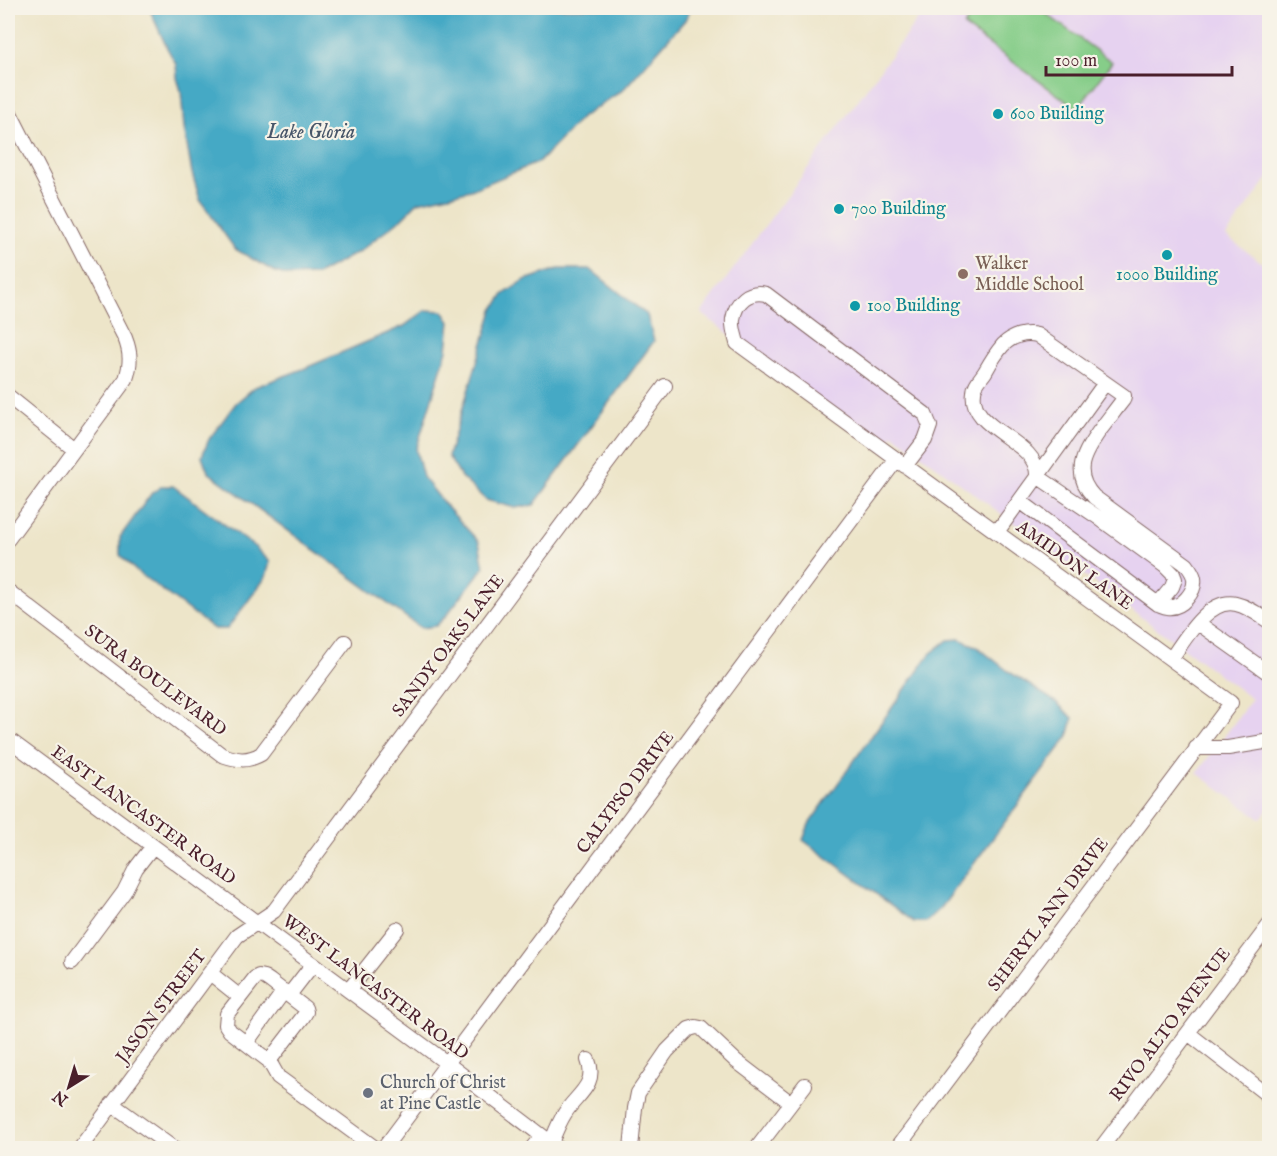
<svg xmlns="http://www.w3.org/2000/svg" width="1277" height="1156" font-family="'IM FELL English',serif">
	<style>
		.built { fill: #e6d2f0 }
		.green { fill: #86cd89; stroke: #68765a; stroke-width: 1.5 }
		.water { fill: #45a9c5; stroke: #486478; stroke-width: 1.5 }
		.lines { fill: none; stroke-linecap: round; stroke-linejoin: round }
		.minor-casing { stroke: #836462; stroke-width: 16 }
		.minor { stroke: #fff; stroke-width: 14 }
		.culture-dot { fill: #0f9aa8; stroke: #f7f3e8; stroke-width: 2 }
		.education-dot { fill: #8d6e63; stroke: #f7f3e8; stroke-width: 2 }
		.worship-dot { fill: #6b7280; stroke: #f7f3e8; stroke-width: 2 }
		.labels { text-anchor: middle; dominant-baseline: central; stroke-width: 4.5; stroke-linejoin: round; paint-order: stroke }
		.culture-label { font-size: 18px; fill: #0d838f; stroke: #f7f3e8; text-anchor: start }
		.education-label { font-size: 18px; fill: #785e54; stroke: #f7f3e8; text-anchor: start }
		.street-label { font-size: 18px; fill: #4a1f2b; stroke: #f7f3e8 }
		.worship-label { font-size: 18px; fill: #5b616d; stroke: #f7f3e8; text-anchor: start }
		.water-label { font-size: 20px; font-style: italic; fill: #485669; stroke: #f7f3e8 }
	</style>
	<rect width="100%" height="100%" fill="#f7f3e8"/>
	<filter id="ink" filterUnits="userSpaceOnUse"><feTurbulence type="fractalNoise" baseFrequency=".0167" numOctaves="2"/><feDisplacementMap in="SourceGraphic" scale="12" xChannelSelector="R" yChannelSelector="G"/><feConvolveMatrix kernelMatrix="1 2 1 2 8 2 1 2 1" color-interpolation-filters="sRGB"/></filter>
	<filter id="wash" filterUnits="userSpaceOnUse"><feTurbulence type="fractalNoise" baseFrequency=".008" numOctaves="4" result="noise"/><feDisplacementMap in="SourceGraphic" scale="24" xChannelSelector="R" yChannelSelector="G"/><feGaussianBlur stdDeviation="1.35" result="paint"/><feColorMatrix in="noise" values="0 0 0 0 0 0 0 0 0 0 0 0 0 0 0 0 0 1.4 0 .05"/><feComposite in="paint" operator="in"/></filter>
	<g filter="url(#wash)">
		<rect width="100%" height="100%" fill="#ede5c9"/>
		<path class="built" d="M926 8H1269V177L1226 236 1269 268 1270 807 1260 819 1197 773 1252 699 893 434 882 448 701 313Z"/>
		<path class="green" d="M977 8H1038L1112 62 1077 109 964 26Z"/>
		<path class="water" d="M149 8H691L685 20 623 90 582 117 539 162 471 190 418 202 401 219 360 251 317 275 289 276 275 272 235 249 200 200 192 173 184 128 181 91 177 78 176 64 167 48Z
			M558 269H590L647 315 654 341 534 505 515 508 486 500 461 477 448 456 493 310 504 294 525 280Z
			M426 310 443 311 450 322 447 350 416 450 423 477 447 507 479 542 484 567 446 616 436 626 421 628 208 472 202 456 209 439 236 403 255 387 303 369 404 326Z
			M162 486H173L255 547 270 562 266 577 227 629H214L135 570 120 555V537L151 494Z
			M959 639 976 646 1008 671 1056 702 1073 718 1068 737 941 908 926 922H914L803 840 809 824 930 654 948 640Z"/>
	</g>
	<g filter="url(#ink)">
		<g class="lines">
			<g class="minor-casing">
				<path id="minor" d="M8 109 125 338C131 353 131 364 126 379L8 539
					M8 396 74 449
					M1020 501 1158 604C1161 605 1164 607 1167 607 1182 609 1196 591 1194 578 1193 573 1190 569 1187 565L1094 497C1071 473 1084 453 1100 430 1108 420 1115 410 1123 400L1124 396 1037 335C1025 332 1012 336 1003 345 996 353 990 363 985 372 981 378 974 385 974 392 968 431 1039 440 1037 476L1099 518 1165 566 1173 574 1175 579 1172 587 1158 604
					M997 532 1105 383
					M8 591 222 755C237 760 247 762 261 754L345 642
					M1198 623 1270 674
					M1171 659C1184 640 1209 597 1236 604 1249 607 1259 615 1270 622
					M8 739 432 1052 558 1148
					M1196 748H1228L1270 741
					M72 962 124 892 136 868 153 846
					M210 973 240 997
					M349 990 397 929
					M289 995 313 964
					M1188 1033 1270 1097
					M246 1043 284 991
					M269 1061 303 1017 306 1012 305 1008 270 981 264 977 259 976 255 978 227 1014 226 1025 230 1031 269 1061 278 1077 375 1148
					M112 1104 173 1148
					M551 1143C555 1133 559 1122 565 1113 576 1095 598 1085 588 1060
					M80 1148 237 936 274 911 665 386
					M384 1148 897 459
					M532 1148 542 1136
					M631 1148 635 1108 638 1093 667 1051 689 1029 696 1027 701 1028 736 1061 791 1103
					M757 1148 805 1085
					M897 1148 1231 703 737 343C735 335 732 327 733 319 736 301 749 290 766 294L925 414 930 426 925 440 905 466
					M1101 1148 1270 924"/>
			</g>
			<use href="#minor" class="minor"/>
		</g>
	</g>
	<g class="culture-dot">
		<circle cx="998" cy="114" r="6"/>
		<circle cx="839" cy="209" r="6"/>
		<circle cx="1167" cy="255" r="6"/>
		<circle cx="855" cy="306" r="6"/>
	</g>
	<circle class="education-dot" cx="963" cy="274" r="6"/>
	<circle class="worship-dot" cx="368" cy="1093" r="6"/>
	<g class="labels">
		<g class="culture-label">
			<text x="1010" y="114">600 Building</text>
			<text x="851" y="209">700 Building</text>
			<text x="1167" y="275" text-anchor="middle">1000 Building</text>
			<text x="867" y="306">100 Building</text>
		</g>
		<g class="education-label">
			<text x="975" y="264">Walker<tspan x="975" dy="21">Middle School</tspan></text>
		</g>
		<g class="street-label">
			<text transform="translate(1074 566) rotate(36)">AMIDON LANE</text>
			<text transform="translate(449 646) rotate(-53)">SANDY OAKS LANE</text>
			<text transform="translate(155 681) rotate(37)">SURA BOULEVARD</text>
			<text transform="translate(626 793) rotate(-53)">CALYPSO DRIVE</text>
			<text transform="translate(143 816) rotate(36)">EAST LANCASTER ROAD</text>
			<text transform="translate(1049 915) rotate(-53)">SHERYL ANN DRIVE</text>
			<text transform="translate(375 988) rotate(37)">WEST LANCASTER ROAD</text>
			<text transform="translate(162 1007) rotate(-53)">JASON STREET</text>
			<text transform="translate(1171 1025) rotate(-53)">RIVO ALTO AVENUE</text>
		</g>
		<g class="worship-label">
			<text x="380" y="1083">Church of Christ<tspan x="380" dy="21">at Pine Castle</tspan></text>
		</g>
		<g class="water-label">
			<text x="311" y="132">Lake Gloria</text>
		</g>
	</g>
	<rect width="1277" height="1156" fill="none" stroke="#f7f3e8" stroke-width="30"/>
	<g transform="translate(69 1087) rotate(217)" stroke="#f7f3e8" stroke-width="4.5" paint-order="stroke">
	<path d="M0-4.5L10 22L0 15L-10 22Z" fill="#4a1f2b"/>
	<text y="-9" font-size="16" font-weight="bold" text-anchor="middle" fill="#4a1f2b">N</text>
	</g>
	<path d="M1046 66v9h186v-9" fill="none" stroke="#4a1f2b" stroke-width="3"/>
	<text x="1055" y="66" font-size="18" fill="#4a1f2b" stroke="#f7f3e8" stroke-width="4.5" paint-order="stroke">100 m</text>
</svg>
